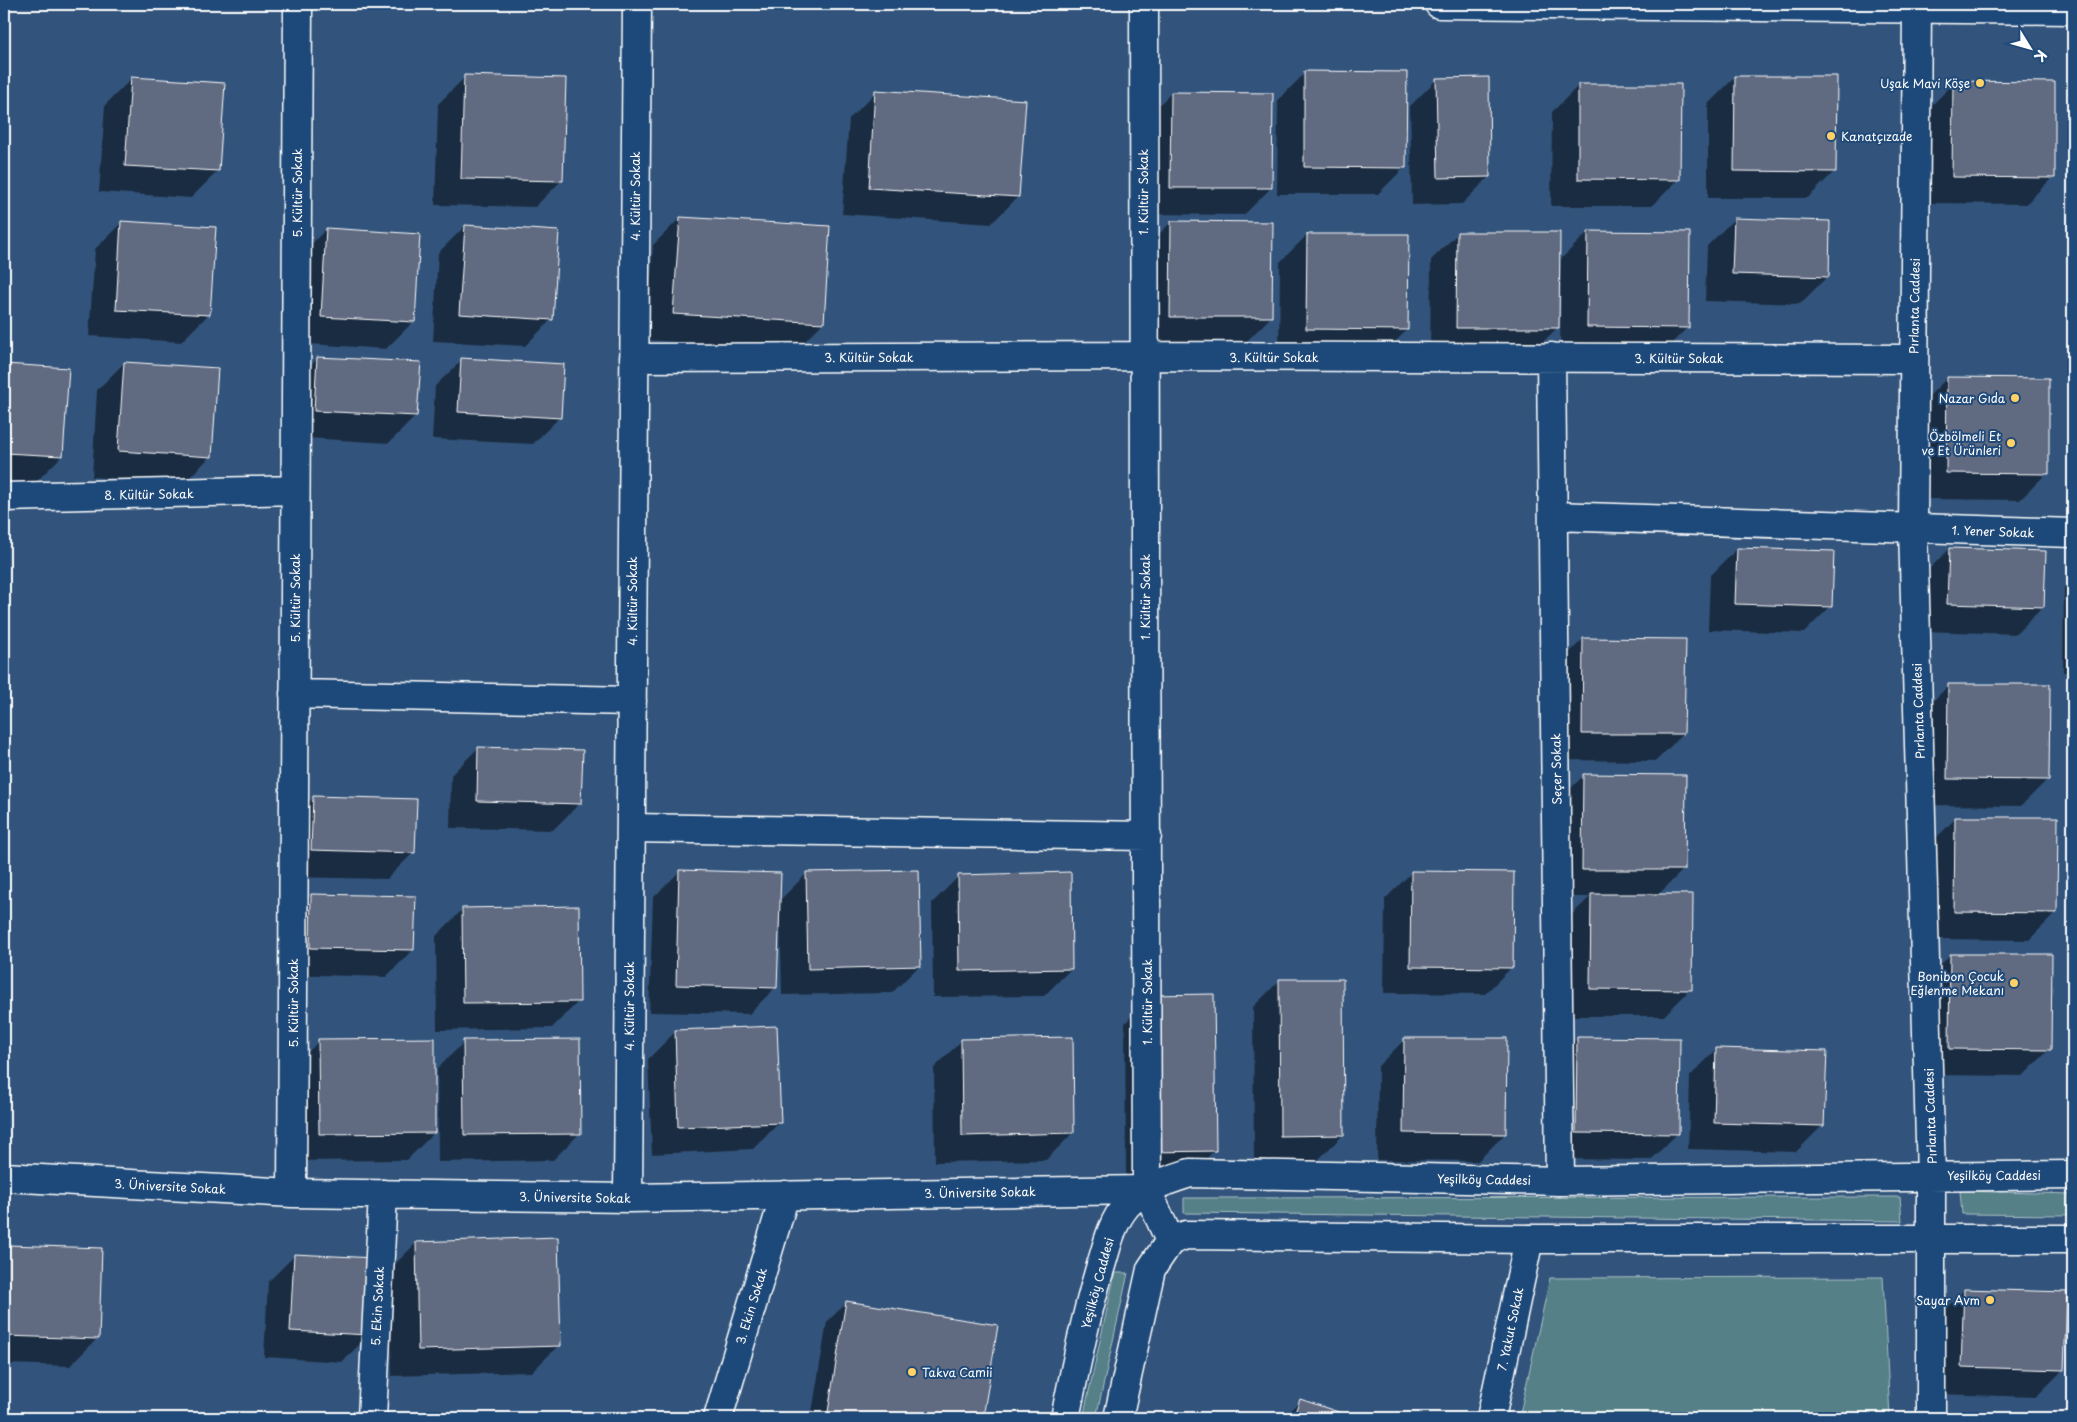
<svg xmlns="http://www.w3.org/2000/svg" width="2077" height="1422" font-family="'Playpen Sans',sans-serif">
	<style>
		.green { fill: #568088; stroke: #aac0c4 }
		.shadow { fill: #0007 }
		.building { fill: #606a81; stroke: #fff }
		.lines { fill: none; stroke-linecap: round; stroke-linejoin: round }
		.street-casing { stroke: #fff; stroke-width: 31 }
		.secondary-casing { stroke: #fff; stroke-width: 31 }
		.street { stroke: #1f4a7a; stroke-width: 28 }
		.secondary { stroke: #1f4a7a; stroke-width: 28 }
		.poi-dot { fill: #ffd166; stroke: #1f4a7a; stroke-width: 2 }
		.labels { text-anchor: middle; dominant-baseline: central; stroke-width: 4; stroke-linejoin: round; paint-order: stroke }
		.poi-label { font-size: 12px; fill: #fff; stroke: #1f4a7a; text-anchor: end }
		.street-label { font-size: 12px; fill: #fff; stroke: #1f4a7a }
	</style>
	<rect width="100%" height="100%" fill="#32547c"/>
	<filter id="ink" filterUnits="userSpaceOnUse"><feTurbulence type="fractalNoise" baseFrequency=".02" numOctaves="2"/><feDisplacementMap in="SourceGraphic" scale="10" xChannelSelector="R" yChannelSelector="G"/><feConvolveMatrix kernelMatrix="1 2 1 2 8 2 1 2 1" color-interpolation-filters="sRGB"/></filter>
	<g filter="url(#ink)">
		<path class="green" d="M1960 1191 2073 1194V1215L1962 1214Z
			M1900 1197 1902 1221 1184 1213V1198Z
			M1115 1273H1128L1096 1418H1083Z
			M1883 1277 1890 1418H1519L1550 1278Z"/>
		<path class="shadow" d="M1305 73 1405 167 1378 194H1277L1278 100Z
			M465 77 562 180 535 207 435 205 438 104Z
			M1735 77 1835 171 1808 198H1708V104Z
			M132 78 218 171 191 198 99 192 105 105Z
			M1437 79 1489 177 1462 204 1412 205 1410 106Z
			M1954 83 2053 177 2026 204 1925 203 1927 110Z
			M1579 85 1679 179 1652 206H1551L1552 112Z
			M876 92 1018 197 991 224 842 214 849 119Z
			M1171 93 1271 188 1244 215 1143 214 1144 120Z
			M680 218 823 323 796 350 647 340 653 245Z
			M1734 219 1827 277 1800 304 1705 301 1707 246Z
			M122 222 208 315 181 342 89 336 95 249Z
			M1171 222 1271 317 1244 344 1143 343 1144 249Z
			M465 226 552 319 525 346 433 341 438 253Z
			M326 229 413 322 386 349 294 343 300 256Z
			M1588 232 1688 327 1661 354 1560 353 1561 259Z
			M1458 233 1557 328 1530 355 1430 354 1431 260Z
			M1307 235 1407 330 1380 357 1279 356 1280 262Z
			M318 358 416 416 389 443 288 437 291 385Z
			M462 360 560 417 533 444 432 439 435 386Z
			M124 363 211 456 184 483 92 477 97 390Z
			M4 365 67 369 62 456 35 483 4 481Z
			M1947 378 2047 473 2020 500 1919 499 1920 405Z
			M1737 549 1831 606 1804 633 1708 630 1710 576Z
			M1949 549 2043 607 2016 634 1921 631 1922 576Z
			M2073 579V672H2063L2064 588Z
			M1583 639 1683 734 1656 761 1556 760V666Z
			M1949 685 2048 779 2021 806 1921 805 1922 712Z
			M478 748 580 803 553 830 450 828 451 775Z
			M1584 775 1683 870 1658 895 1691 989 1664 1016H1563L1564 922 1590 897H1556L1557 802Z
			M313 798 414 852 387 879 285 877 286 825Z
			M1956 818 2056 913 2029 940 1928 939 1929 845Z
			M680 871 778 902 807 873 919 966 892 993 782 995 780 918H778L776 987 749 1014 649 1012 653 898Z
			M1412 872 1512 967 1485 994 1384 993 1385 899Z
			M959 876 1071 969 1044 996 933 997 932 903Z
			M312 895 413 950 386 977 283 974 285 922Z
			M463 909 579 1001 552 1028 437 1030 436 936Z
			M1950 955 2050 1049 2023 1076 1922 1075 1924 982Z
			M1280 980 1343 1135 1316 1162H1254L1253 1007Z
			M1152 996 1215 1150 1188 1177 1126 1178 1125 1023Z
			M675 1032 780 1122 753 1149 652 1154 648 1059Z
			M1578 1038 1678 1133 1651 1160 1550 1159 1551 1065Z
			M1405 1039 1505 1134 1478 1161 1377 1160 1378 1066Z
			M319 1041 434 1133 407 1160 292 1161V1068Z
			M961 1041 1073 1133 1046 1160 935 1162 934 1068Z
			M464 1042 580 1133 553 1160 438 1162 437 1069Z
			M1717 1049 1823 1125 1796 1152 1688 1149 1690 1076Z
			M416 1243 559 1345 532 1372 392 1376 389 1270Z
			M7 1246 97 1339 70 1366 4 1364V1249Z
			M295 1255 369 1335 342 1362 264 1357 268 1282Z
			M1964 1290 2063 1370 2036 1397 1935 1394 1937 1317Z
			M846 1303 996 1326 981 1418H811L827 1322Z
			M1300 1401 1352 1418H1282Z
			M200 1415H242V1418H197Z"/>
		<path class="building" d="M1304 71 1407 72 1406 168 1304 167Z
			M464 75 566 78 563 181 461 179Z
			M1735 76H1837L1836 172 1734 171Z
			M131 77 225 83 219 171 125 166Z
			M1489 77 1490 177 1438 178 1436 78Z
			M1953 81 2055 82V178L1952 177Z
			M1578 84H1681L1680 180 1578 179Z
			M875 90 1026 100 1019 197 869 188Z
			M1171 92 1273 93 1272 188H1170Z
			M680 217 830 226 824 323 673 314Z
			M1734 218 1830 221 1829 277 1732 274Z
			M121 221 216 227 210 315 116 310Z
			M1171 221 1273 222 1272 317H1170Z
			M465 225 559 231 553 320 459 314Z
			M326 228 420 234 415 322 321 317Z
			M1588 231 1690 232 1689 328 1587 327Z
			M1457 232H1560L1559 328H1456Z
			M1307 234H1409L1408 330 1306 329Z
			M317 357 421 362 417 416 314 411Z
			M461 358 564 364 561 418 458 412Z
			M124 362 218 368 212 457 118 451Z
			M4 364 69 368 63 456 4 453Z
			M1947 377 2049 378V474L1946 473Z
			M1737 548 1834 551 1832 607 1735 604Z
			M1949 548 2046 551 2044 607 1947 604Z
			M1583 638 1686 639 1684 734H1582Z
			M1948 684H2050L2049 780 1947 779Z
			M478 747 583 750 581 804 477 801Z
			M1583 774 1686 775 1685 870H1582Z
			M313 796 417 799 415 853 311 850Z
			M1955 817H2058L2057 913 1954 912Z
			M679 870 781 873 777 988 676 985Z
			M919 870 921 966 808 969 806 872Z
			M1411 871 1514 872 1513 968 1410 967Z
			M1071 872 1072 969 959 971 958 875Z
			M311 894 416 896 414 950 310 948Z
			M1591 894H1693L1692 990 1590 989Z
			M579 906 580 1002 463 1003 462 908Z
			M1950 954H2052L2051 1050 1949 1049Z
			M1279 979H1343L1344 1135 1280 1136Z
			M1214 994 1216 1151 1152 1152 1151 995Z
			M777 1026 781 1123 678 1127 675 1030Z
			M1073 1037 1074 1133 962 1136 961 1039Z
			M1577 1037 1680 1038 1679 1134 1576 1133Z
			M435 1038V1133L319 1134 318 1039Z
			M1404 1038H1507L1506 1134 1403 1133Z
			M580 1039 581 1134 464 1135 463 1040Z
			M1716 1048 1827 1051 1824 1126 1714 1123Z
			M558 1237 561 1346 418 1350 416 1242Z
			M7 1245 102 1248 99 1339 4 1336Z
			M294 1254 375 1258 370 1335 290 1331Z
			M1964 1289 2067 1292 2064 1370 1961 1367Z
			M846 1301 998 1325 983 1418H827Z
			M1300 1399 1356 1418H1293Z
			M199 1414H243V1418H199Z"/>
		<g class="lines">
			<g class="street-casing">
				<path id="street" d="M1439 4 2073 10
					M1551 357 1560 1181
					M634 358 1143 356 1913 359
					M4 497 295 490
					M1553 516 2073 533
					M294 694 632 701
					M631 828 1147 836
					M4 1177 292 1193 628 1198 1147 1190C1147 795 1143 399 1144 4
					M292 1193 298 4
					M628 1198 637 4
					M372 1418 383 1194
					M718 1418 785 1195
					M1491 1418 1529 1239"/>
			</g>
			<g class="secondary-casing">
				<path id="secondary" d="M1917 4 1913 528 1931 1176V1418
					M1147 1190 1170 1241
					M1065 1418C1076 1366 1086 1313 1102 1262 1108 1242 1112 1223 1126 1206 1142 1188 1168 1180 1190 1173L1560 1181 2073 1175
					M1118 1418 1151 1269 1170 1241 1186 1235 1529 1239H2073"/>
			</g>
			<use href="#street" class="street"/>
			<use href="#secondary" class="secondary"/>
		</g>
	</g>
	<g class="poi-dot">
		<circle cx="1980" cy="83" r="5"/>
		<circle cx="1831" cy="136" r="5"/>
		<circle cx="2015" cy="398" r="5"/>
		<circle cx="2011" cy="443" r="5"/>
		<circle cx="2014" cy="983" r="5"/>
		<circle cx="1990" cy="1300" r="5"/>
		<circle cx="912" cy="1372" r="5"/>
	</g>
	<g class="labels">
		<g class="poi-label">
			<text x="1970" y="83">Uşak Mavi Köşe</text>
			<text x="1841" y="136" text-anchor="start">Kanatçızade</text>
			<text x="2005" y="398">Nazar Gıda</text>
			<text x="2001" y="436">Özbölmeli Et<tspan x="2001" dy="14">ve Et Ürünleri</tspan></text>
			<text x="2004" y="976">Bonibon Çocuk<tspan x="2004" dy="14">Eğlenme Mekanı</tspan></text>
			<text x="1980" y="1300">Sayar Avm</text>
			<text x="922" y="1372" text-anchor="start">Takva Camii</text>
		</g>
		<g class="street-label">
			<text transform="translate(1143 192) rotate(-90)">1. Kültür Sokak</text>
			<text transform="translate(297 193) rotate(-90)">5. Kültür Sokak</text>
			<text transform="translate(635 196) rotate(-90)">4. Kültür Sokak</text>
			<text transform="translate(1914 306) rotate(-89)">Pırlanta Caddesi</text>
			<text x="869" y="357">3. Kültür Sokak</text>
			<text x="1274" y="357">3. Kültür Sokak</text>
			<text x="1679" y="358">3. Kültür Sokak</text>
			<text transform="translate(149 494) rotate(-1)">8. Kültür Sokak</text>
			<text transform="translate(1993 531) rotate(2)">1. Yener Sokak</text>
			<text transform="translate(1145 597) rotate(-90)">1. Kültür Sokak</text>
			<text transform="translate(295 598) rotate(-90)">5. Kültür Sokak</text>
			<text transform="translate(632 601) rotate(-90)">4. Kültür Sokak</text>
			<text transform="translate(1918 711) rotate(-92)">Pırlanta Caddesi</text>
			<text transform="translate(1556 769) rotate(-91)">Seçer Sokak</text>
			<text transform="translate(1147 1002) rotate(-90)">1. Kültür Sokak</text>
			<text transform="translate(293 1003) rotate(-90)">5. Kültür Sokak</text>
			<text transform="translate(629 1006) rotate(-90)">4. Kültür Sokak</text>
			<text transform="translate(1930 1116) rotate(-92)">Pırlanta Caddesi</text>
			<text x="1994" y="1175">Yeşilköy Caddesi</text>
			<text transform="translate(1484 1179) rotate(1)">Yeşilköy Caddesi</text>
			<text transform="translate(170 1186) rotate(3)">3. Üniversite Sokak</text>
			<text transform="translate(980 1192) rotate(-1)">3. Üniversite Sokak</text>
			<text transform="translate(575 1197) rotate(1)">3. Üniversite Sokak</text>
			<text transform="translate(1097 1283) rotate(-75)">Yeşilköy Caddesi</text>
			<text transform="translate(377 1306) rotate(-87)">5. Ekin Sokak</text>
			<text transform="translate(751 1306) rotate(-73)">3. Ekin Sokak</text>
			<text transform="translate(1510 1329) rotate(-78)">7. Yakut Sokak</text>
		</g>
	</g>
	<rect width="2077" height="1422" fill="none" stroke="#1f4a7a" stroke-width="20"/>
	<rect x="10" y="10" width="2057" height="1402" fill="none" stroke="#fff" stroke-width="2" filter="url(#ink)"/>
	<g transform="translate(2030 48) rotate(127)" stroke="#1f4a7a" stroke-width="4" paint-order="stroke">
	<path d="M0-4L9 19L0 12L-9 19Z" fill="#ffffff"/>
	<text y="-8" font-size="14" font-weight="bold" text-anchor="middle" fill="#ffffff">K</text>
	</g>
</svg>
